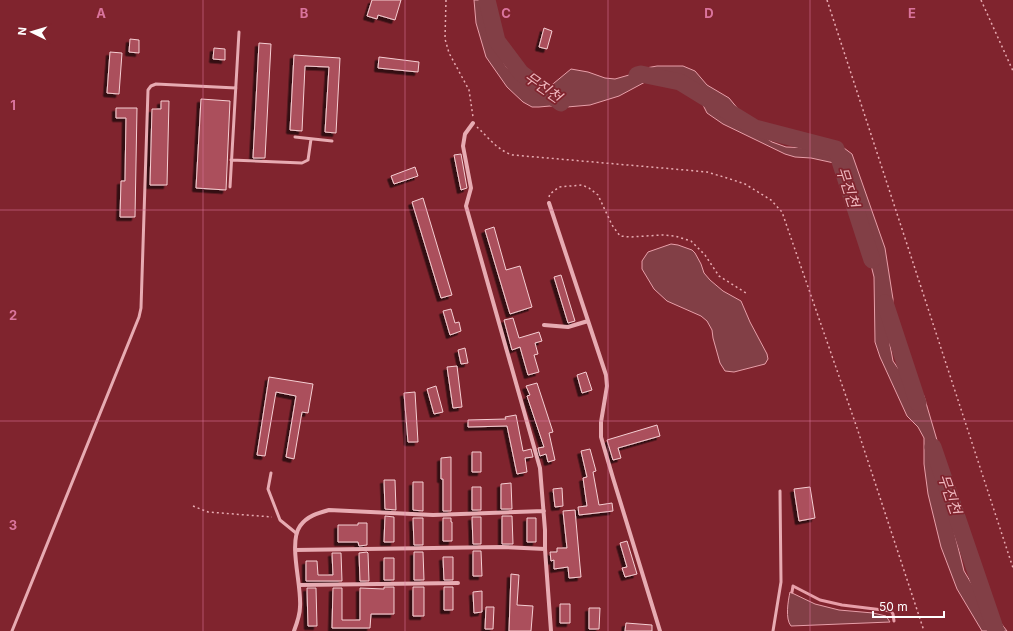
<svg xmlns="http://www.w3.org/2000/svg" width="1013" height="631" font-family="Inter,'Noto Sans KR',sans-serif">
	<style>
		.water { fill: #823f46; stroke: #e79fa9 }
		.lines { fill: none; stroke-linecap: round; stroke-linejoin: round }
		.stream { stroke: #e79fa9; stroke-width: 3 }
		.river { stroke: #823f46; stroke-width: 17 }
		.building { fill: #ab505b; stroke: #f5ced3; filter: url(#shadow) }
		.path { stroke: #e7abb2; stroke-width: 1.5; stroke-dasharray: 2 3; stroke-linecap: butt }
		.lane { stroke: #e7abb2; stroke-width: 3 }
		.street { stroke: #e7abb2; stroke-width: 4 }
		.grid { fill: none; stroke: #da749d; stroke-width: 1; stroke-opacity: 0.55 }
		.labels { text-anchor: middle; dominant-baseline: central; stroke-width: 3.5; stroke-linejoin: round; paint-order: stroke }
		.water-label { font-size: 15px; font-style: italic; fill: #eeb6bd; stroke: #80242e }
		.grid-label { font-size: 13px; text-anchor: middle; font-weight: bold; fill: #da749d; stroke: #80242e; stroke-width: 3.5; stroke-linejoin: round; paint-order: stroke }
	</style>
	<defs>
		<filter id="shadow"><feDropShadow dx="-3.5" dy="3.5" stdDeviation="0" flood-color="#0009"/></filter>
	</defs>
	<rect width="100%" height="100%" fill="#80242e"/>
	<path class="water" d="M474 0H493C490 17 497 57 508 69 517 78 529 83 540 90L548 88 571 69 588 72 605 78 615 79 636 73 646 68 657 66H683L695 71 707 85 729 98 757 132 772 142 786 147 810 148 831 145 844 148 852 154 885 248 893 299 890 345 893 361 902 374 915 383 924 396 939 447 941 475 946 499 964 571 976 591 1007 631H982L957 589 941 547 928 494 924 464V438L918 427 907 416 880 357 875 342 874 277 848 174 843 168 834 163 811 158 795 157 785 154 723 124 707 113 695 89 686 78 677 76H668L647 81 619 96 590 105 567 107 550 106 539 107H532L523 102 507 87 486 57 476 23Z
		M671 244 678 245 692 250 695 253 701 264 704 273 710 280 723 291 741 301 750 322 767 354 768 359 765 364 734 372 725 371 720 363 713 338 712 330 707 321 701 316 667 301 654 289 642 269V261L648 252Z
		M790 592 815 604 839 610 873 613 886 616 890 622 791 626C785 619 788 601 790 592Z"/>
	<g class="lines">
		<path class="stream" d="M792 592 793 586 820 600 842 605 891 611 893 614 894 621"/>
		<path class="river" d="M487 0 497 41 521 73 561 103
			M637 75 641 74 680 82 755 128 836 149 872 260
			M885 303 918 403
			M933 447 996 631"/>
	</g>
	<path class="building" d="M372 0H401L395 20 378 15 377 19 367 16Z
		M544 28 552 31 547 49 539 47Z
		M130 39 139 40V53L129 52Z
		M259 43 271 44 265 158H253Z
		M214 48 225 49V60L213 59Z
		M110 52 122 53 119 94 107 93Z
		M294 55 340 58 336 133 325 132 329 67 305 66 302 131 290 130Z
		M379 57 419 62 418 72 378 68Z
		M201 99 230 101 226 190 196 188Z
		M161 101H169L167 185H150L152 109H161Z
		M116 108H137L135 217H120L121 181H125L126 118H116Z
		M461 154 467 188 461 190 454 155Z
		M415 167 418 176 394 184 391 176Z
		M423 198 452 295 441 298 412 202Z
		M494 227 506 270 520 266 532 307 510 314 485 230Z
		M561 275 575 321 568 323 554 277Z
		M451 309 455 323 459 322 461 331 450 335 443 311Z
		M513 318 519 338 539 332 542 341 535 343 538 354 534 355 539 372 528 375 520 347 512 350 504 320Z
		M465 348 468 363 461 364 458 350Z
		M457 366 462 407 453 408 447 367Z
		M586 372 592 390 582 393 577 375Z
		M269 377 313 384 308 413 302 412 294 459 286 457 296 396 276 392 265 456 257 455Z
		M537 383 553 432 549 433 555 460 548 462 546 454 540 456 538 448 544 447 527 396 530 395 526 386Z
		M436 386 443 412 434 414 427 389Z
		M415 392 418 442H408L404 393Z
		M516 415 523 451 531 449 533 457 525 458 527 472 517 474 507 426 468 427V420L506 419 505 417Z
		M657 425 660 436 618 448 621 458 613 460 607 440Z
		M590 449 596 471 593 472 599 505 612 503 613 511 579 515 578 507 587 506 583 478 587 477 581 451Z
		M472 452H481V472H472Z
		M451 457V511H443V479H441V458Z
		M384 480H395L396 510 385 509Z
		M413 482H423V511L413 510Z
		M511 483 512 509H501V484Z
		M472 487H481V510H472Z
		M810 487 815 518 799 521 794 489Z
		M562 488 563 506 555 507 553 489Z
		M575 510 581 577 569 578 568 567 554 569V560L551 561 550 552H557V548H567L563 511Z
		M385 516 394 517V542H384Z
		M502 516H512L513 544H502Z
		M472 517H481V544H473Z
		M413 518H423V545H414Z
		M443 518H451V522H452V541H443Z
		M527 518H536V542H527Z
		M358 523H367V545L359 546 358 542H338V525H358Z
		M627 541 637 574 625 577 622 568 627 567 620 543Z
		M473 551H481L482 576H473Z
		M367 552 368 553 369 581H360L359 553Z
		M414 552H423L424 580H414Z
		M332 553H341L342 581H306V561H317L318 575H333Z
		M443 557H453V580H444Z
		M384 558H394V580H384Z
		M511 574 519 575 517 605 533 606 531 631H509Z
		M384 587H394V614H371L370 628H332L333 588H342V620H360V588L384 589Z
		M413 587H424V616H413Z
		M444 587H453V610H444Z
		M307 588H316L317 626H308Z
		M482 591V612L474 613 473 592Z
		M560 604H570V623H560Z
		M486 607H494L493 629H485Z
		M589 608H600L599 629H589Z
		M626 623 652 625V631H625Z"/>
	<g class="lines">
		<path class="path" d="M446 0 445 39 449 53 469 90 473 117
			M827 0 1013 568
			M981 0 1013 71
			M477 127C488 137 498 151 513 155L685 170 707 172 727 178 745 184 771 200 782 212 791 238 857 428 924 631
			M549 197 550 194 559 187 582 185 589 188 598 195 612 225 620 236 630 237 662 235 675 236 691 241 705 255 719 276 746 293
			M193 506 208 512 272 517"/>
		<path class="lane" d="M295 137 332 141
			M231 160 302 163 308 160 311 139
			M230 187 239 32
			M271 473 268 489 280 520 296 533
			M12 631 139 317 141 308 148 90 151 86 156 84 236 88
			M773 631 781 582 780 491"/>
		<path class="street" d="M473 123 465 134 463 146 471 188 466 206 540 468 545 530V549L551 631
			M549 203 606 375 607 386 601 422V437L613 478 660 631
			M544 325 568 327 588 321
			M295 550 502 547 545 549
			M299 585 458 583
			M294 631C297 623 300 615 300 607 302 586 288 543 300 526 307 516 318 513 329 510L433 515 544 511"/>
	</g>
	<path class="grid" d="M203 0V631M405 0V631M608 0V631M810 0V631M0 210H1013M0 421H1013"/>
	<g class="labels">
		<g class="water-label">
			<text transform="translate(543 87) rotate(35)">무진천</text>
			<text transform="translate(848 187) rotate(72)">무진천</text>
			<text transform="translate(950 494) rotate(71)">무진천</text>
		</g>
	</g>
	<g class="grid-label">
		<text x="101" y="18">A</text>
		<text x="304" y="18">B</text>
		<text x="506" y="18">C</text>
		<text x="709" y="18">D</text>
		<text x="912" y="18">E</text>
		<text x="13" y="110">1</text>
		<text x="13" y="320">2</text>
		<text x="13" y="530">3</text>
	</g>
	<g transform="translate(32 32) rotate(275)" stroke="#80242e" stroke-width="3" paint-order="stroke">
	<path d="M0-3L7 15L0 10L-7 15Z" fill="#ffffff"/>
	<text y="-6" font-size="11" font-weight="bold" text-anchor="middle" fill="#ffffff">N</text>
	</g>
	<path d="M873 611v6h71v-6" fill="none" stroke="#ffffff" stroke-width="2"/>
	<text x="879" y="611" font-size="12" fill="#ffffff" stroke="#80242e" stroke-width="3" paint-order="stroke">50 m</text>
</svg>
